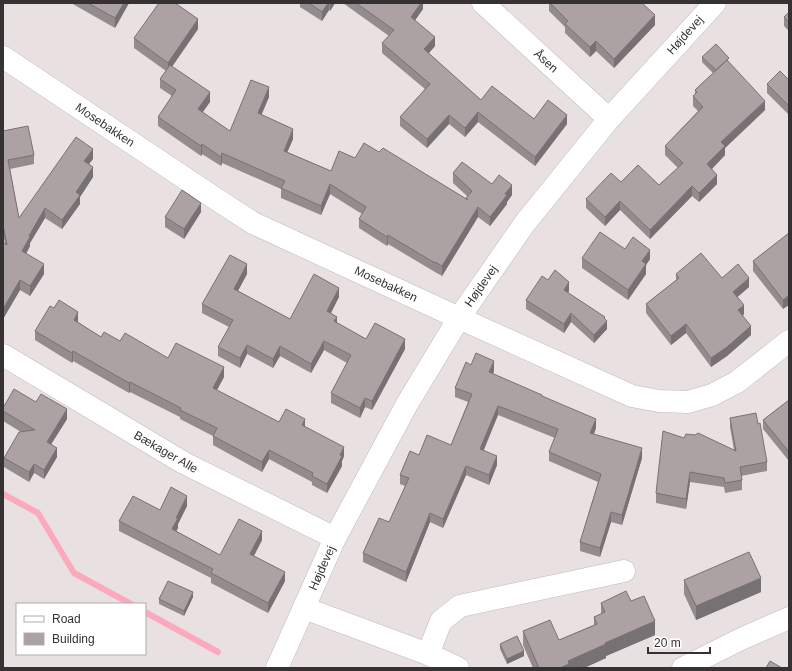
<svg xmlns="http://www.w3.org/2000/svg" width="792" height="671" font-family="Arial,sans-serif">
	<style>
		.lines { fill: none; stroke-linecap: round; stroke-linejoin: round }
		.stream { stroke: #fba9bc; stroke-width: 6 }
		.street-casing { stroke: #c2b9ba; stroke-width: 23 }
		.secondary-casing { stroke: #c2b9ba; stroke-width: 23 }
		.street { stroke: #fff; stroke-width: 22 }
		.secondary { stroke: #fff; stroke-width: 22 }
		.wall { fill: #948b8d }
		.shaded-wall { fill: #787173 }
		.building { fill: #aca2a4; stroke: #787173 }
		.labels { text-anchor: middle; dominant-baseline: central; stroke-width: 3; stroke-linejoin: round; paint-order: stroke }
		.street-label { font-size: 12px; fill: #363233; stroke: #fff }
	</style>
	<rect width="100%" height="100%" fill="#e9e0e1"/>
	<g class="lines">
		<path class="stream" d="M3 494 38 513 74 573 131 604
			M145 612 218 652"/>
		<g class="street-casing">
			<path id="street" d="M483 3 609 119
				M3 57 213 197 253 223 459 318 632 396 659 401 688 402 712 395 737 382 789 341
				M3 355 184 463 335 538
				M304 608 428 654 458 668
				M428 654 441 621 460 606 624 571
				M277 668 335 538 407 404 459 318 525 223 609 119 715 3"/>
		</g>
		<g class="secondary-casing">
			<path id="secondary" d="M683 668 741 639 789 618"/>
		</g>
		<use href="#street" class="street"/>
		<use href="#secondary" class="secondary"/>
	</g>
	<path class="wall" d="M71 3H129L115 28Z
		M300 3H335L330 11 329 10 322 21 300 7Z
		M343 3H423V9L415 20 435 46 428 53 481 100 534 119 567 124 535 166 478 122 465 137 449 124 427 148 400 126V117L425 89 382 53V43L389 36Z
		M549 3H642L655 25 614 68 596 51 590 57 565 33V27L549 11Z
		M789 12V31L784 26V17Z
		M198 29 172 67 210 102 202 112 230 131 269 97 261 115 293 139 287 152 331 171 355 158 379 152 466 199 467 196 453 183V173L492 184 512 195 507 202V204L490 226 478 217 442 276 435 272 388 244 387 246 359 228V219L362 214 330 194 321 215 281 198V189L222 163 221 166 202 154 201 156 158 126V117L172 96 160 88V79L166 71 134 48V38Z
		M702 57 729 63 765 110 725 148V155L712 169 717 184 699 202 692 196 650 239 620 210 605 226 586 208V199L621 182 659 185 678 168 665 155V146L698 111 693 106V96L695 95V90L713 73 702 62Z
		M789 80V115L767 93V84Z
		M3 131 34 155V164L10 169 19 218 93 159 89 164 93 177 80 197V204L62 229 45 218 30 243V246L26 254 44 274 30 296 20 290 3 319V242L5 243 3 235Z
		M201 212 184 239 165 227V217Z
		M789 233 783 309 753 271V261Z
		M625 249 650 259 646 265V274L628 300 582 268V258Z
		M247 274 238 291 290 319 339 297 330 313 337 323 366 339 405 349 372 410 365 407 360 418 331 403V393L347 363 324 350 311 373 280 356 273 368 247 354 240 368 218 356V347L229 327 202 313V304Z
		M676 274 722 278 749 287 737 297 744 314 743 316 751 335 727 356 711 367 686 333 671 345 646 313V304L676 280Z
		M548 280 569 291 568 293 605 319 607 329 594 343 571 322 564 333 526 309V300Z
		M54 308 78 322 101 337 120 341 168 358 224 377 217 390 279 422 305 427 344 456 342 461V466L327 493 312 485V482L269 459 262 472 213 445V436L180 419V417L130 392 129 393 73 361 72 363 35 340V331Z
		M471 365 494 371 493 374 542 396 596 428 594 434 642 458 622 525 611 522 600 557 580 551V542L598 482 549 461V452L555 438 498 415 484 450 497 465 489 485 466 475 443 528 430 522 406 582 363 562V553L389 522 405 486 400 484V475L419 455 451 445 468 402 455 397V388Z
		M789 400V461L763 429V420Z
		M36 402 67 419 51 444 57 457 44 479 34 473 29 482 4 467V458L21 432 3 421V408Z
		M730 418 767 462V471L741 476 742 480V490L725 493 724 487 690 482 686 509 656 503V493L684 438 734 450 730 427Z
		M187 506 178 524V528L176 531 220 555 262 540 254 556 285 581 268 613 211 583V578L119 531V521L160 510Z
		M684 580 761 592 696 620 684 594Z
		M193 597 184 616 159 604V599Z
		M631 601 655 635 606 656V658L584 668H533L523 645V631L559 640 594 625V617L601 614V603Z
		M500 644 524 656 507 664 500 649Z"/>
	<path class="shaded-wall" d="M124 3H129L115 28V18Z
		M328 3H329V10L322 21V12Z
		M330 3H335L330 11Z
		M421 3H423V9L411 26V17Z
		M655 15V25L614 68V59Z
		M198 19V29L168 72V63Z
		M435 37V46L424 59V49Z
		M596 41V51L590 57V47Z
		M269 87V97L258 123V113Z
		M210 92V102L198 119V109Z
		M765 101V110L725 148V155L707 174V164L721 142Z
		M478 112V122L465 137V128Z
		M449 115V124L427 148V139Z
		M567 115V124L535 166V157Z
		M293 129V139L284 160V151Z
		M202 144V154L201 156V146Z
		M93 149V159L84 170V161Z
		M222 153V163L221 166V157Z
		M93 167V177L80 197V204L62 229V220L76 192Z
		M717 175V184L699 202V193Z
		M330 184V194L321 215V206Z
		M512 185V195L507 202V204L490 226V217L505 194Z
		M692 186V196L650 239V230Z
		M620 201V210L605 226V217Z
		M201 203V212L184 239V229Z
		M478 207V217L442 276V266Z
		M45 208V218L30 243V246L22 261V251L29 236Z
		M388 235V244L387 246V237Z
		M650 250V259L646 265V274L628 300V290L642 261Z
		M44 264V274L30 296V286Z
		M247 264V274L234 298V289Z
		M749 278V287L733 301V292Z
		M20 280V290L3 319V309Z
		M569 282V291L564 299V290Z
		M339 288V297L327 321V311Z
		M789 295V305L783 309V300Z
		M744 305V314L738 319V310Z
		M78 312V322L74 329V320Z
		M571 313V322L564 333V324Z
		M337 317V326L334 321Z
		M605 317V323L607 321V329L594 343V335Z
		M686 324V333L671 345V336Z
		M751 326V335L727 356 711 367V358Z
		M405 339V349L372 410V401Z
		M324 341V350L311 373V364Z
		M247 345V354L240 368V358Z
		M280 346V356L273 368V359Z
		M73 351V361L72 363V353Z
		M494 361V371L489 382V372Z
		M224 367V377L213 397V388Z
		M130 382V392L129 393V383Z
		M365 398V407L360 418V408Z
		M498 406V415L480 458V449Z
		M67 409V419L47 451V442Z
		M305 419V429L302 425Z
		M596 419V428L590 443V433Z
		M344 447V456L342 461V466L327 493V484Z
		M57 448V457L44 479V470Z
		M642 448V458L622 525V515Z
		M269 450V459L262 472V462Z
		M497 456V465L489 485V475Z
		M34 464V473L29 482V472Z
		M466 466V475L443 528V519Z
		M690 472V482L686 509V499Z
		M187 496V506L178 524V528L172 539V529L176 518Z
		M611 512V522L600 557V548Z
		M430 513V522L406 582V572Z
		M262 531V540L250 563V554Z
		M285 572V581L268 613V603Z
		M761 578V592L696 620V606Z
		M193 592V597L184 616V611Z
		M655 621V635L606 656V658L584 668H560L568 661 605 643Z
		M524 651V656L507 664V659Z"/>
	<path class="building" d="M88 3H124L115 18Z
		M159 3H175L198 19 168 63 134 38Z
		M309 3H328L322 12Z
		M356 3H421L411 17 435 37 424 49 481 100 492 86 534 119 548 100 567 115 535 157 478 112 465 128 449 115 427 139 400 117 430 84 382 43 394 30Z
		M550 3H642L655 15 614 59 596 41 590 47 565 24 568 21Z
		M789 12V22L784 17Z
		M716 44 729 58 716 70 702 57Z
		M727 60 765 101 721 142 725 146 707 164 717 175 699 193 692 186 650 230 620 201 605 217 586 199 611 173 621 182 638 165 659 185 683 163 665 146 703 107 693 96 697 92 695 90Z
		M170 65 210 92 198 109 230 131 251 80 269 87 258 113 293 129 284 151 331 171 339 151 355 158 364 143 379 152 383 148 468 200 466 198 472 191 453 173 462 162 492 184 499 175 512 185 505 194 507 195 490 217 478 207 442 266 435 262V263L388 235 387 237 359 219 366 207 330 184 321 206 281 188 285 181 222 153 221 157 202 144 201 146 158 117 176 90 160 79Z
		M780 71 789 80V106L767 84Z
		M28 126 34 155 8 160 19 218 76 137 93 149 84 161 93 167 76 192 80 195 62 220 45 208 29 236 30 237 22 251 44 264 30 286 20 280 3 309V242L7 245 3 225V131Z
		M182 190 201 203 184 229 165 217Z
		M600 232 625 249 633 237 650 250 642 261 646 264 628 290 582 258Z
		M789 233V295L783 300 753 261Z
		M701 253 722 278 738 264 749 278 733 292 744 305 738 310 751 326 727 347 711 358 686 324 671 336 646 304 679 278 676 274Z
		M230 255 247 264 234 289 290 319 314 274 339 288 327 311 337 317 334 321 366 339 375 323 405 339 372 401 365 398 360 408 331 393 351 355 324 341 311 364 280 346 273 359 247 345 240 358 218 347 233 320 202 304Z
		M555 270 569 282 564 290 605 317 604 318 607 321 594 335 571 313 564 324 526 300 542 276 548 280Z
		M59 300 78 312 74 320 101 337 104 332 120 341 125 333 168 358 176 343 224 367 213 388 279 422 286 409 305 419 302 425 344 447 340 455 342 456 327 484 312 476 313 473 269 450 262 462 213 436 217 428 180 410 181 408 130 382 129 383 73 351 72 353 35 331 50 306 54 308Z
		M476 353 494 361 489 372 542 395V396L596 419 590 433 642 448 622 515 611 512 600 548 580 542 601 474 549 452 558 429 498 406 480 449 497 456 489 475 466 466 443 519 430 513 406 572 363 553 379 518 389 522 409 478 400 475 410 451 419 455 427 435 451 445 472 394 455 388 466 362 471 365Z
		M14 389 36 402 41 394 67 409 47 442 57 448 44 470 34 464 29 472 4 458 19 432 35 430 3 411V408Z
		M789 400V452L763 420Z
		M756 413 758 424 760 423 767 462 740 467 742 480 725 483 724 478 690 472 686 499 656 493 663 431 684 438 686 434 695 435 698 433 736 451 730 418Z
		M171 487 187 496 176 518H178L172 529 220 555 239 519 262 531 250 554 285 572 268 603 211 573 213 569 119 521 133 496 160 510Z
		M749 552 761 578 696 606 684 580Z
		M168 581 193 592 184 611 159 599Z
		M626 591 631 601 644 596 655 621 605 643 606 644 568 661 569 664 560 668H539L523 631 550 620 559 640 597 624 594 617 605 612 601 603Z
		M517 636 524 651 507 659 500 644Z
		M770 661 782 668H766Z"/>
	<g class="labels">
		<g class="street-label">
			<text transform="translate(685 35) rotate(-48)">Højdevej</text>
			<text transform="translate(546 61) rotate(42)">Åsen</text>
			<text transform="translate(105 125) rotate(34)">Mosebakken</text>
			<text transform="translate(386 284) rotate(25)">Mosebakken</text>
			<text transform="translate(481 286) rotate(-55)">Højdevej</text>
			<text transform="translate(166 452) rotate(30)">Bækager Alle</text>
			<text transform="translate(322 568) rotate(-66)">Højdevej</text>
		</g>
	</g>
	<rect width="792" height="671" fill="none" stroke="#363233" stroke-width="8"/>
	<rect x="16" y="603" width="130" height="52" fill="#ffffff" stroke="#afadad"/>
	<rect x="24" y="616" width="20" height="6" fill="#ffffff" stroke="#afadad"/>
	<text x="52" y="623" font-size="12" fill="#363233">Road</text>
	<rect x="24" y="633" width="20" height="12" fill="#aca2a4" stroke="#afadad"/>
	<text x="52" y="643" font-size="12" fill="#363233">Building</text>
	<path d="M648 647v6h62v-6" fill="none" stroke="#363233" stroke-width="2"/>
	<text x="654" y="647" font-size="12" fill="#363233" stroke="#ffffff" stroke-width="3" paint-order="stroke">20 m</text>
</svg>
